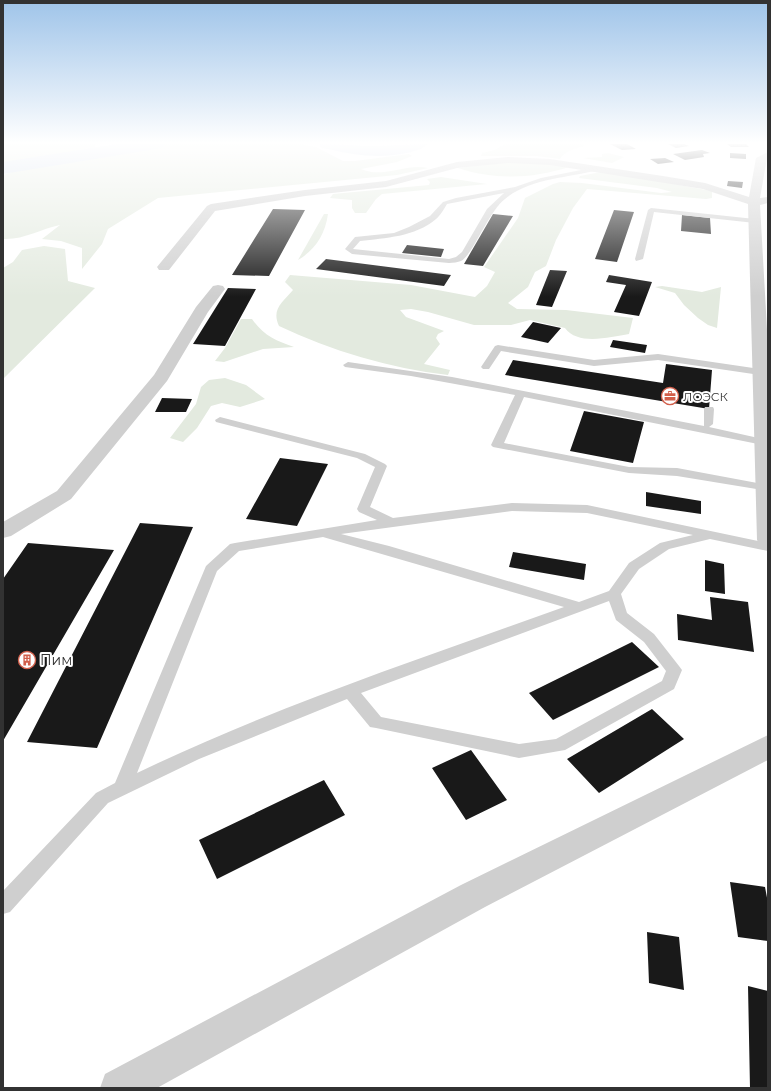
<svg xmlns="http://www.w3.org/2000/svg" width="771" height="1091" font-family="Montserrat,sans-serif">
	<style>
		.green { fill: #e3eadf }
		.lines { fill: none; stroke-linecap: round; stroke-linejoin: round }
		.river { fill: #d1dbea; fill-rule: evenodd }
		.building { fill: #191919 }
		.service { fill: #cfcfcf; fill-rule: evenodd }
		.minor { fill: #cfcfcf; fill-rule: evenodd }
		.labels { text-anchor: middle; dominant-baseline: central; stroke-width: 4; stroke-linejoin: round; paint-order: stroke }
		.far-poi-label { font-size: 12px; fill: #323232; stroke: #fff; text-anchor: start }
		.poi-label { font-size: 14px; fill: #323232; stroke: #fff; text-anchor: start }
	</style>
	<rect width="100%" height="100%" fill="#fff"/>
	<path class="green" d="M3 144H95V148L3 163Z
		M163 144H301L316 147 343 161H355L409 154 412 156 397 162 361 169C383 179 406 163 428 168L397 175 158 198 108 229 102 244 82 269V248L61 241 42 239 60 225C40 229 24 240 3 239V175L38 163 60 159Z
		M505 144H582L585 146C576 148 564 151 560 159L537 156H481L482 153 495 150Z
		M608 153 624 157 612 163 583 158 602 157V154Z
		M510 162 549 164 569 167C532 179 494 180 458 168Z
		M601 172 641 178 712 191V198L706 199 587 189 573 208 556 240 546 266 535 272 528 287 508 303 517 309 566 310 633 318 629 334C610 337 578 346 565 328L530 320 511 325H474L428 312 411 309 400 310 406 317 444 331 438 334 436 338 440 344 424 364 450 370 448 375C389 368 332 351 279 326 271 309 283 302 293 290L285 282 290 275 411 285 475 297 487 286 495 272 484 267 518 218 525 198 553 184 560 182 582 183 661 193 672 192 657 188 579 178 580 176Z
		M441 177 487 184 382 194 376 199 366 213H355L352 208V200L330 198 333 194 429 185 430 182 427 179Z
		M324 214H328C325 235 315 250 298 260Z
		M44 246 65 249 68 281 95 288 3 379V268L13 262 22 250Z
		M662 286 702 292 721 287 717 328 708 325 698 318 684 305 675 293 655 287Z
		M241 319H252C263 335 276 341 294 347L263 349 224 362 215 361 225 348Z
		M225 378 246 385 265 399 240 407 222 403 211 406 197 428 183 442 170 438 196 404 201 387 209 380Z"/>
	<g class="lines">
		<path class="river" d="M117 144H165L162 148 156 149 3 174V162Z
			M319 144 373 146 427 144C423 149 417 150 411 152 383 159 356 156 328 149L322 148Z"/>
	</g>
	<path class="building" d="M610 144H627L636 149 622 150Z
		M668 144H684L689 146 676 148Z
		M727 144H746L749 147H731Z
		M702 150 710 153 703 154 704 157 685 160 673 154Z
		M730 153 746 154V159L730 158Z
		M665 158 674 162 658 164 650 159Z
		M728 181 743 182 742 188 727 186Z
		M273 209 305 210 269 276 232 275Z
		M614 210 634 212 617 262 595 259Z
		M493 214 513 216 483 266 464 264Z
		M682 215 710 218 711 234 681 231Z
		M407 245 444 249 441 257 402 253Z
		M326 259 451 275 444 286 316 269Z
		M550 270 567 271 552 307 536 305Z
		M609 275 652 282 639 316 614 312 626 285 606 282Z
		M228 288 256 289 225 346 193 344Z
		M533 322 561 328 548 343 521 337Z
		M613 340 647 345 645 353 610 347Z
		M513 360 663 383 666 364 712 370 709 409 505 375Z
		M162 398 192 399 186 412H155Z
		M584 411 644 422 633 463 570 451Z
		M280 458 328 464 297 526 246 519Z
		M646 492 701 501V514L646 506Z
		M140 523 193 527 97 748 27 742Z
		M28 543 114 550 3 741V579Z
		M513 552 586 564 584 580 509 567Z
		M705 560 724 564 725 594 705 591Z
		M710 597 748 602 754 652 678 640 677 614 712 620Z
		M632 642 659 667 553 720 529 693Z
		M652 709 684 739 599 793 567 759Z
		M471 750 507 800 466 820 432 768Z
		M324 780 345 815 217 879 199 840Z
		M730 882 765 887 768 903V941L738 937Z
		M647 932 679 937 684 990 649 983Z
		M748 986 768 991V1088H750Z"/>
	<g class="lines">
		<path class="service" d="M596 167 599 169 598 170C568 178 530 178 505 199 488 212 473 255 461 261 458 262 453 263 449 263L352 254 345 249 355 237 394 233 409 227 430 216 443 202 456 198 515 187 541 178ZM504 193 487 209 462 252 456 257 449 259 353 249 360 241C385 238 415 237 436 219 440 216 444 209 447 204Z
			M651 208 755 219 759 221 755 223 654 212 643 259 636 261 635 259 648 210Z
			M498 345 594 360 658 354 760 369 765 372 760 375 658 360 594 366 501 351 489 369H483L481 367 495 346Z
			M348 362 452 377 704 426V409L705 407H713L714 409 713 424 709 427 767 440 768 443 763 445 524 397 504 443 629 467 677 468 768 485V491L677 476 629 473 493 447 491 445 515 395 411 376 345 367 343 365Z
			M220 417 365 454 385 464 387 466 370 507 393 518 512 503 587 505 768 543V551L710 539 669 549 639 569 621 594 627 613 654 634 679 666 682 670 674 689 565 750 519 758 376 728 370 727 347 699 199 759 108 803 10 912 3 914V891L96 793 115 783 206 566 230 544 235 543 377 520 359 512 357 509 375 467 357 458 216 422 215 420ZM512 511 587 513 693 535 660 543 629 563 609 591 579 602 389 546 341 534ZM323 537 564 607C420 659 274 707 137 773L217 571 239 551ZM609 601 616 620 644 642 666 671 662 681 556 739 519 744 381 717 361 693Z"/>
		<path class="minor" d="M768 152 760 198 768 197V203L760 205 768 347V547L760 545 757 540 748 204 703 189 550 165 508 163 457 168 386 187 305 196 215 211 169 270H159L157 267 207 206 211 204 305 190 386 181 457 162 508 157 550 159 663 176 705 183 749 197 756 158Z
			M218 285 223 286 225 289 208 312 167 381 71 499 11 536 3 538V522L57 491 154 375 196 307 213 286Z
			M768 735V760L485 907 157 1088H100L105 1074 461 885Z"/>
	</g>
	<linearGradient id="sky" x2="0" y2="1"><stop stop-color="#9fc4e9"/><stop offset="0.48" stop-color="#fff"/><stop offset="1" stop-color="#fff" stop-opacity="0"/></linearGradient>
	<rect width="771" height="297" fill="url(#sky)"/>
	<defs>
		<g id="office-ring" transform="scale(0.9)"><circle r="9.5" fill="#fff" stroke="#d25f4b" stroke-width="1.5"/><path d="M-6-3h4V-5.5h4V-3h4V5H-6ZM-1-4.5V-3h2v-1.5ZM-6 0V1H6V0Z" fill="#d25f4b"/></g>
		<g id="building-ring" transform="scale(0.9)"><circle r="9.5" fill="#fff" stroke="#d25f4b" stroke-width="1.5"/><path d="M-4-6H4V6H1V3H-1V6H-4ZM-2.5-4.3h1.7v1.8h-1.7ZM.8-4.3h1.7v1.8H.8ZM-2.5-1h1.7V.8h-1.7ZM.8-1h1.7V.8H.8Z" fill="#d25f4b"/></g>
	</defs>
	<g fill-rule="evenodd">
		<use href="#office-ring" x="670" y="396"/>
		<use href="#building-ring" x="27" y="660"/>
	</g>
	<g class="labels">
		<g class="far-poi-label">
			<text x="683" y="396">ЛОЭСК</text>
		</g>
		<g class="poi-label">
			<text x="40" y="660">Пим</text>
		</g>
	</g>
	<rect width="771" height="1091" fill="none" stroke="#323232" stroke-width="8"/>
</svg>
